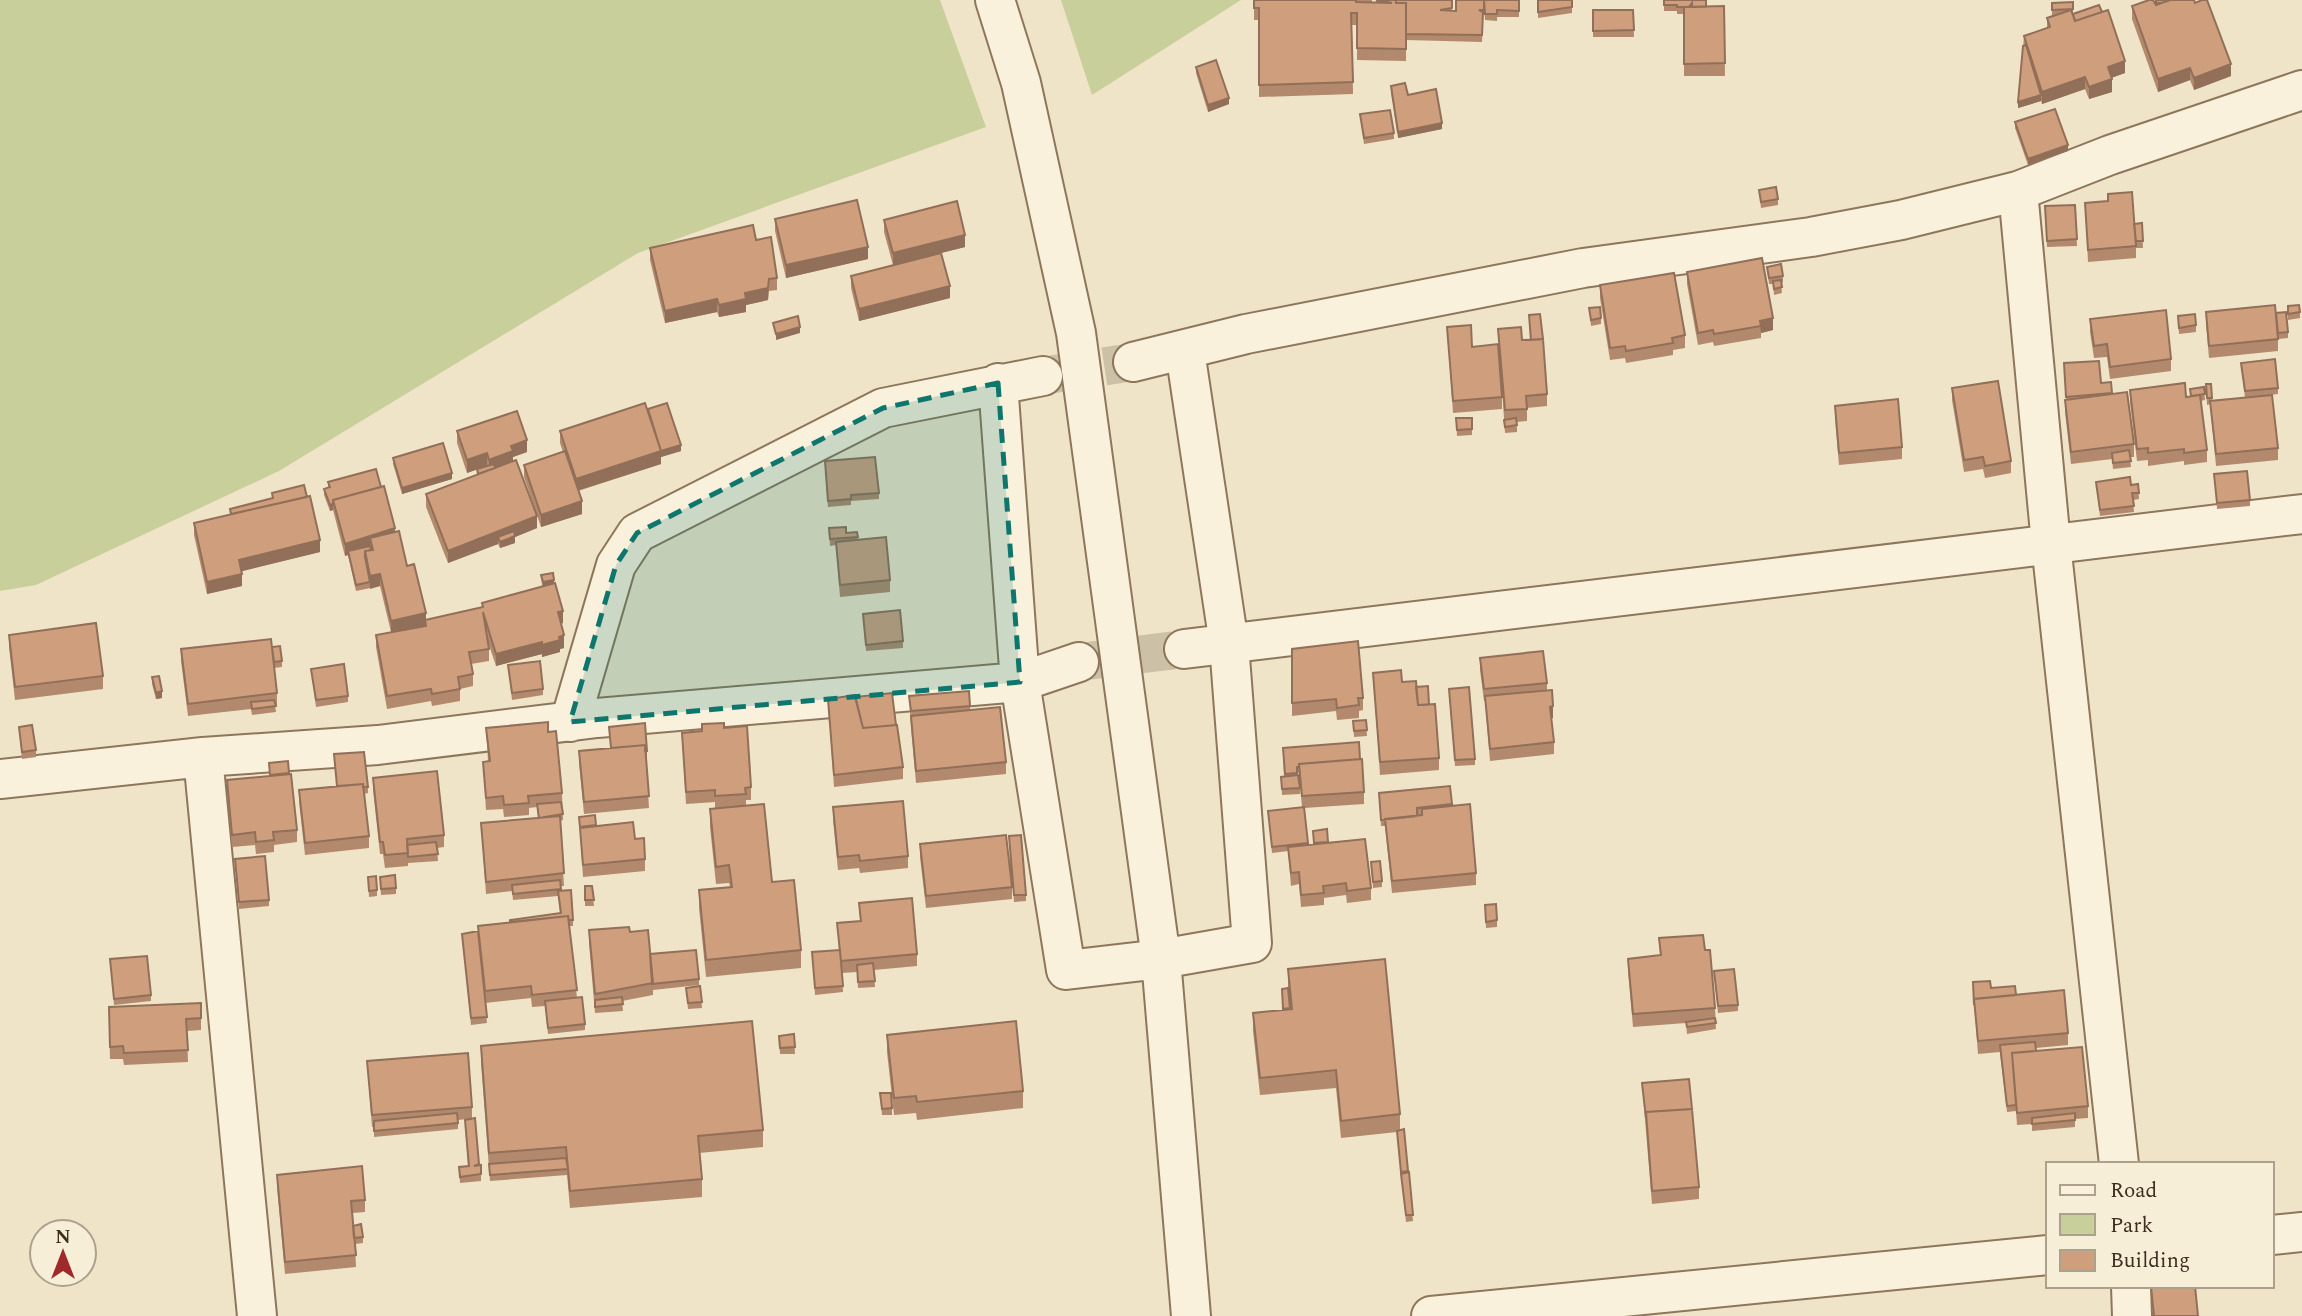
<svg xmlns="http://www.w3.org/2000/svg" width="2302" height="1316" font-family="Spectral,serif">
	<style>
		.green { fill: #c9cf9b }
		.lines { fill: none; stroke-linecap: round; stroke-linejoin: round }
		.minor-tunnel { stroke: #ccc0a6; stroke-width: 38; stroke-dasharray: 38 19; stroke-linecap: butt }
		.minor-casing { stroke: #8d765c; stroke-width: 42 }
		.minor { stroke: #faf1dc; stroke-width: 38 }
		.wall { fill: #b2896c }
		.shaded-wall { fill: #916f58 }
		.building { fill: #cf9f7d; stroke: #916f58; stroke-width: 2 }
		.marked { fill: #0f766e; fill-opacity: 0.2; stroke: #0f766e; stroke-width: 5; stroke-dasharray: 14 9; stroke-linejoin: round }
	</style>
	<rect width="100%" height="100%" fill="#f0e4c8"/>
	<path class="green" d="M0 0H940L986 127 638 253 279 471 36 585 0 591Z
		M1061 0H1241L1092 95Z"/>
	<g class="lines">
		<path class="minor-tunnel" d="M1048 375 1133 362
			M1079 662 1184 649"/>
		<g class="minor-casing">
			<path id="minor" d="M995 0 1021 83 1076 333 1161 959 1191 1316
				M2018 191 2051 544 2119 1164
				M1133 362 1246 334 1583 268 1811 237 1901 220 2018 191 2110 155 2302 90
				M998 383 1020 682 1066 970 1161 959 1252 943 1229 644 1185 351
				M1184 649 2302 514
				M570 722 616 565 637 533 883 408 1043 376
				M203 757 257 1316
				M0 779 203 757 378 745 597 718 1020 682 1079 662
				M2272 1235 2302 1232
				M2131 1286 2132 1316
				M1431 1316 2048 1255"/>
		</g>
		<use href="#minor" class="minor"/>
	</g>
	<path class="wall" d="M1254 0H1372V2L1376 3V0H1452V11H1456V0H1519V17H1497V21L1485 20 1484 1 1482 42 1406 40V61L1357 60V25H1352L1353 94 1259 97V20H1254Z
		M1538 0H1572V13L1538 18Z
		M1664 0 1706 7 1724 6 1725 76H1684V14H1677V11H1664Z
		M2156 0 2231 76 2194 90 2190 80 2158 92 2132 19V6L2156 5Z
		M2073 2V14L2125 73 2111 78 2112 92 2089 99 2085 89 2042 104 2041 101 2018 108 2024 36 2047 28V18L2052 16V3Z
		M1593 10H1633L1634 37H1593Z
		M1196 67 1229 104 1208 112 1196 73Z
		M1391 86 1408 95 1442 129 1398 138 1391 92Z
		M1360 114 1394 133V139L1364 144Z
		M2015 122 2068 151 2028 165 2015 128Z
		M1759 190 1778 199V205L1761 208Z
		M2085 203 2134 224 2142 223 2143 248H2136V258L2088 262Z
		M2075 205 2077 246 2047 247 2045 206Z
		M775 219 868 259 786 278 775 231Z
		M884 220 965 247 941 253 950 298 859 321 851 288V276L893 265 884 232Z
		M756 240 777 278V290L769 291 768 300 746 305V312L719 317 717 312 665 323 650 260V248Z
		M1767 267 1783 276V282L1781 283 1782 293 1774 295 1773 284H1769Z
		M1687 272 1773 330 1761 333V338L1714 346 1713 342 1698 345 1687 284Z
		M1600 285 1685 335V348L1673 350V355L1626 363 1625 358 1610 360 1600 298Z
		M2288 306 2300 312V318L2288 320Z
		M1589 308 1601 318V324L1591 326Z
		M2206 312 2276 313 2288 332V338L2278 339V351L2209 358 2206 324Z
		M1529 315 1547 394V406L1527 408V421L1517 422V432L1505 433 1498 329 1522 340H1530Z
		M2178 316 2196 325V332L2179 334Z
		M2090 319 2171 359V371L2110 379 2107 357 2094 358 2090 332Z
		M1447 327 1502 397V409L1453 413Z
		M2064 363 2101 383 2112 394 2134 444V457H2130L2131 467 2113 469 2112 459 2071 464 2065 412V400H2066Z
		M2241 363 2278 388V394L2245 398Z
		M2206 384H2211L2212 401 2278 448V460L2216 466 2210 404 2207 405Z
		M2204 387 2205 400 2201 401 2207 450V462L2184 465V461L2148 466V460L2137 461 2130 402V390L2186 397 2190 396Z
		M1952 388 2011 461V473L1985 478 1983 469 1964 472 1952 400Z
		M1835 406 1902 447V459L1839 465 1835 418Z
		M648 411 681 451 661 457V456V464L578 491 582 514 541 527 524 477V465L563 452 560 443V431Z
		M1456 418H1472V435L1457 436Z
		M457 431 527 452 513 457V461L537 528 515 537V543L500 548 498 544 448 563 426 507V494L477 475V469L467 473 457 443Z
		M393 458 452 479 402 494 393 464Z
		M825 467 879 493V499L851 501V505L828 507Z
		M2214 474 2250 500V506L2217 509Z
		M328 482 381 487 395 532 426 620 482 608V603L542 586 541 575 554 583 563 623 561 624 564 648 560 649V652L542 657V654L496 666 487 639 489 649V661L471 664 473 674V686L460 689V701L432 706 431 701 387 709 376 647V635L391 632 380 586 356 591 348 555 345 556 333 510 330 511 324 495V489L328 488Z
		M2096 482 2131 485 2138 484 2139 499 2133 500 2134 512 2100 516Z
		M272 493 320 552 241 571 242 586 207 594 194 535V523L230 515V509L272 499Z
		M829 528 846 533 857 532 858 540 890 580V592L840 597 836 545 830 546Z
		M863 614 903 641V648L866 651Z
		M9 635 103 676V689L15 700 9 647Z
		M272 647 282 661V667L274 668 277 693V705H275L276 712 252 715 251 709 188 716 181 661V649Z
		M1292 649 1363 698V710L1359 711V718L1337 720 1336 711 1292 716Z
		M1480 658 1547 683V691L1553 718 1551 719 1554 742V754L1490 761 1485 701H1484L1480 670Z
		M508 665 543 689V695L512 700Z
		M311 669 348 696V702L316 707Z
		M1373 673 1416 687 1429 705 1439 758V770L1380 775Z
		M152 677 162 698 156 699 152 684Z
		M1449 695 1475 759V765L1455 766Z
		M909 696 970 706V710L1006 762V774L916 783 911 728Z
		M855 697 896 725 903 767V779L834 787 828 699Z
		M1366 720 1367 736 1354 737 1353 721Z
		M19 727 36 750V757L22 759Z
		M609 727 647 751V757H646L649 808 584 814 579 763V751L611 748Z
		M486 728 548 732 562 793 563 820 560 821 564 886H561V891L573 920V926H569L577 998 585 1024V1030L548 1034 545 1006 532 1007 531 998 485 1003 487 1023 471 1025 462 934 478 932V926L510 922 560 913 558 896 513 900 512 891 486 894 481 823 538 818 537 807 529 808V815L504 817 503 809 486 810 483 762 488 761Z
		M724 728 751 787V800H746V806L772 882 801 950V968L706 977 699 908V890L730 887 729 883 716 884 710 827V809L742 806 715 808V802L686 804 682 733Z
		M1283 748 1360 759 1364 792V804L1304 808 1308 845 1313 844V831L1328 843 1371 888V900L1347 903 1346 895 1324 898V905L1301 907 1299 884 1291 886 1288 851 1272 853 1268 811 1302 807 1299 773H1297V775L1300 788V794L1282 795 1281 777 1284 776Z
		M334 754 368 787V793L364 794 369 836V848L305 855 299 802V790L337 787Z
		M288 761 297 830V842L274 845V852L256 854 255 845 232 847 227 793V780L269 776V763Z
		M373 778 444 835V847L437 848 438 861 408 863V866L385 868 383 854H380L373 790Z
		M1450 786 1452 806 1476 873V885L1392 893 1385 826H1381L1379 793Z
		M833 807 908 856V868L860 873 859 868 838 870 833 820Z
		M579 817 596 826 645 859V871L583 877Z
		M1009 836 1026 895V901L1014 902Z
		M920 844 1012 887V899L926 908 920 857Z
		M235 859 269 900V906L239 909Z
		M1371 862 1382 881V887L1373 888Z
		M368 877 377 890V896L369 897Z
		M380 877 396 888V894L381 895Z
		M585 886H592L594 906H585Z
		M859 903 917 954V966L874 970 875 987 858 988 857 972 842 973 843 992 815 995 812 952 839 950 837 923 860 921Z
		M1485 905 1497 920V927L1486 928Z
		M589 930 630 932 650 954 699 979V985L653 990V995L622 1001 623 1011 595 1013 589 943Z
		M1659 938 1705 950 1715 1008 1716 1029 1687 1034 1686 1023 1633 1027 1628 971V959L1660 955Z
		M110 959 151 995V1001L114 1005Z
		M1288 969 1400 1114V1130L1404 1129 1413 1221 1406 1222 1397 1132 1341 1138 1336 1088 1260 1095 1253 1031V1013L1283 1010 1282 989 1288 988 1291 1009 1288 986Z
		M1714 971 1738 1005V1011L1718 1013Z
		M700 986 702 1008 688 1009 686 988Z
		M1973 988H1991L2016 995 2068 1033V1045L2036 1048V1051L2088 1106V1118L2075 1119V1127L2032 1131V1124L2017 1125 2016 1111 2007 1112 2000 1052 1978 1054Z
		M201 1003V1030L187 1031 188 1062 124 1065 123 1059H110L109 1020Z
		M794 1034 795 1054H780L779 1036Z
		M887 1035 1023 1091V1108L917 1120 916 1113 894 1115 887 1052Z
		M481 1046 763 1130V1147L699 1153 702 1179V1197L570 1208 567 1175 490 1181 481 1063Z
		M367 1061 472 1107V1119L479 1166 481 1165V1181L460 1183 459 1167 468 1166 465 1126V1120L467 1119 458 1120V1129L374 1137V1127H372Z
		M1642 1083 1699 1187V1199L1652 1204Z
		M880 1093 892 1108V1115H882Z
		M277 1175 365 1200V1212L352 1213 353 1226 363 1237V1243L355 1244 356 1267 285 1274 277 1187Z"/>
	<path class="shaded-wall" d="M2125 61V73L2108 79V67Z
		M2231 64V76L2194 90V78Z
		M2190 68V80L2158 92V79Z
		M2085 77V89L2042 104V92Z
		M2112 79V92L2089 99V87Z
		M2041 95V101L2018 108V102Z
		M1229 98V104L1208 112V105Z
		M1442 123V129L1398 138V132Z
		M2068 145V151L2028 165V159Z
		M965 235V247L893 265V253Z
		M868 247V259L786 278V265Z
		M769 279 768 300 746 305V312L719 317V305Z
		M950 286V298L859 321V309Z
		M717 299V312L665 323V311Z
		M1773 318V330L1761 333 1760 321Z
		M800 327V333L776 340V334Z
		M527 440V452L513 457V464L489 472V460L511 446Z
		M681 445V451L661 457V451Z
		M661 451V464L576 491V479Z
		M487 453V466L467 473V460Z
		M452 473V479L402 494V488Z
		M582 501V514L541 527V515Z
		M333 504V510L330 511V505Z
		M537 516V528L515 537V543L500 548V542L498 537V544L448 563V551Z
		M395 528V540L370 538V548L348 551V555L345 556V544Z
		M320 540V552L239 572V560Z
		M242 574V586L207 594V582Z
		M380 574V586L370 589V576Z
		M554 580V586L543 589V582Z
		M563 611V623L558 625V612Z
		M426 613V625L425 620V626L391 634V621Z
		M564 635V648L560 649V652L542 657V645Z
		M542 642V654L496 666V654Z
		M162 691V698L156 699V693Z
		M1553 706V718L1550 719V707Z"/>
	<path class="building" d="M1254 0H1356V2L1392 3 1376 0H1396V3H1406V49L1357 48V13H1351L1353 82 1259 85V8H1254Z
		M1396 0H1452V8L1440 10 1456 11V0H1484V10H1479L1483 12 1482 35 1406 34V3H1396Z
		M1484 0H1519V11L1497 10V14H1485Z
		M1538 0H1572V7L1538 12Z
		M1664 0H1706V7H1692V3L1689 7H1677V5H1664Z
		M2149 0H2153L2156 5 2170 0H2194L2195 3 2202 0H2207L2231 64 2194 78 2190 68 2158 79 2132 6Z
		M2156 0H2168V1L2161 3H2156Z
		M2073 2V9L2052 10V3Z
		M2099 5 2102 12 2075 21 2073 14Z
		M1724 6 1725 63 1684 64V7Z
		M1593 10H1633L1634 30 1593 31Z
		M2071 10 2075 21 2108 10 2125 61 2108 67 2112 79 2089 87 2085 77 2042 92 2024 36 2050 27 2047 18Z
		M2026 45 2041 95 2018 102 2023 46Z
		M1216 60 1229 98 1208 105 1196 67Z
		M1405 83 1408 95 1436 89 1442 123 1398 132 1391 86Z
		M2055 109 2068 145 2028 159 2015 122Z
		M1390 110 1394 133 1364 138 1360 114Z
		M1776 187 1778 199 1761 202 1759 190Z
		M2132 192 2136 246 2088 250 2085 203 2108 201V194Z
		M857 200 868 247 786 265 775 219Z
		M957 201 965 235 893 253 884 220Z
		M2075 205 2077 239 2047 241 2045 206Z
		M2142 223 2143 241H2136L2134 224Z
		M753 225 756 240 771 237 777 278 769 279 768 288 745 293 746 299 719 305 717 299 665 311 650 248Z
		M941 253 950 286 859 309 851 276Z
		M1762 258 1773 318 1760 321 1761 326 1714 334 1713 330 1698 333 1687 272Z
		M1781 264 1783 276 1769 278 1767 267Z
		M1674 273 1685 335 1672 338 1673 343 1626 351 1625 346 1610 348 1600 285Z
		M1781 280 1782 287 1774 289 1773 281Z
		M2275 305 2278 339 2209 346 2206 312Z
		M2299 305 2300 312 2288 314V306Z
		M1600 307 1601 318 1591 320 1589 308Z
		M2166 310 2171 359 2110 367 2107 344 2094 346 2090 319Z
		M2286 312 2288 332 2278 333 2276 313Z
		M1540 314 1543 339 1531 340 1529 315Z
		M2195 314 2196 325 2179 328 2178 316Z
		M798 316 800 327 776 334 773 323Z
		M1471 325 1472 347 1498 344 1502 397 1453 401 1447 327Z
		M1521 327 1522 340 1543 339 1547 394 1526 396 1527 409 1505 410 1498 329Z
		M2275 359 2278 388 2245 391 2241 363Z
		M2099 361 2101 383 2111 382 2112 393 2066 397 2064 363Z
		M1998 381 2011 461 1985 466 1983 457 1964 460 1952 388Z
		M2185 383 2186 397 2200 395 2207 450 2184 453V449L2148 453V448L2137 449 2130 390Z
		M2206 384H2211L2212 398H2207Z
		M2204 387 2205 394 2191 396 2190 389Z
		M2127 392 2134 444 2071 452 2065 400Z
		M2272 395 2278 448 2216 454 2210 401Z
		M1898 399 1902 447 1839 453 1835 406Z
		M645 403 661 451 576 479 560 431Z
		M667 403 681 445 661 451 648 409Z
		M517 411 527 440 511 446 513 451 494 458 489 460 487 453 467 460 457 431Z
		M1456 418H1472V429L1457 430Z
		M1516 418 1517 425 1505 427 1504 420Z
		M443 443 452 473 402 488 393 458Z
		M2129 450 2131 461 2113 463 2112 453Z
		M565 451 582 501 541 515 524 465Z
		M875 457 879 493 851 495V499L828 501 825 461Z
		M516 460 537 516 448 551 426 494Z
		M494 464 495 468 478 474 477 469Z
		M376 469 381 487 333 500V504L330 505 324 489 330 487 328 482Z
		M2247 471 2250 500 2217 503 2214 474Z
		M2130 477 2131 485 2138 484 2139 493H2132L2134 506 2100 510 2096 482Z
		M304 485 307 497 231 514 230 509 273 498 272 493Z
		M384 486 395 528 345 544 333 500Z
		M310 496 320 540 239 560 242 574 207 582 194 523Z
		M846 527V533L857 532 858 537 830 539 829 528Z
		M399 531 407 566 414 564 426 613 391 621 380 574 370 576 365 551 373 550 370 538Z
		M514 531 515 536 500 542 498 537Z
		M886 537 890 580 840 585 836 542Z
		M370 546 371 550 365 551V557L370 582 356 585 348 551Z
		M553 573 554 580 543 582 541 575Z
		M555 583 563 611 558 612 564 635 559 637 560 640 542 645V642L496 654 483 612 489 649 469 652 473 674 458 677 460 689 432 694 431 689 387 696 376 635 426 626 425 620 483 607 482 603Z
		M900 610 903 641 866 645 863 614Z
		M96 623 103 676 15 687 9 635Z
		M271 639 277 693 188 704 181 649Z
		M1358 641 1363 698H1358L1359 705 1337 708 1336 699 1292 703V649Z
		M280 646 282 661 274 662 272 647Z
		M1543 651 1547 683 1484 689 1480 658Z
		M540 661 543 689 512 693 508 665Z
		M344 664 348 696 316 700 311 669Z
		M1401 670 1402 682 1416 681 1418 705 1435 704 1439 758 1380 762 1373 673Z
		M159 676 162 691 156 693 152 677Z
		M1428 686 1429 705H1418L1416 687Z
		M1469 687 1475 759 1455 760 1449 689Z
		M1552 690 1553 706 1550 707 1554 742 1490 749 1485 696Z
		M969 691 970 706 911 711 909 696Z
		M892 693 896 725 863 728 855 697Z
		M855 695 863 728 897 725 903 767 834 775 828 699Z
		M274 700 276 706 252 709 251 702Z
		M1000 707 1006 762 916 771 911 716Z
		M1366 720 1367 730 1354 731 1353 721Z
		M548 722V732L556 731 562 793 528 796 529 803 504 805 503 796 486 798 483 762 490 761 486 728Z
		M645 723 647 751H645V745L611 748 609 727Z
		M724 723V728L747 726 751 787 745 788 746 794 715 796V790L686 792 682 733 702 731V724Z
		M32 725 36 750 22 752 19 727Z
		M1359 742 1360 759 1299 764V767H1297V773L1285 774 1283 748Z
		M645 745 649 796 584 802 579 751Z
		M364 752 368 787H363V784L337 786 334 754Z
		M1362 759 1364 792 1302 796 1299 764Z
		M288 761 289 773 270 775 269 763Z
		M437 771 444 835 407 839 408 853 385 855 383 842H380L373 778Z
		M291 774 297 830 273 832 274 840 256 842 255 832 232 835 227 780Z
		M1298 775 1300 788 1282 789 1281 777Z
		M363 784 369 836 305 843 299 790Z
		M1450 786 1452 804 1417 808V816L1381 820 1379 793Z
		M903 801 908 856 860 861 859 855 838 857 833 807Z
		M561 802 563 814 539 818 537 804Z
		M764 804 772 882 794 880 801 950 706 960 699 890 732 887 729 865 716 867 710 809Z
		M1470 804 1476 873 1392 881 1385 819 1422 815V809Z
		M1304 807 1308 843 1272 847 1268 811Z
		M595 815 596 825 580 827 579 817Z
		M560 816 564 873 486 882 481 823Z
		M633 822 635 839 644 838 645 859 583 865 580 828Z
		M1327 829 1328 842 1314 843 1313 831Z
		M1006 835 1012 887 926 896 920 844Z
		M1021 835 1026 895H1014L1009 836Z
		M1365 839 1371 888 1347 891 1346 883 1323 886 1324 893 1301 895 1299 872 1291 873 1288 847Z
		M436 842 438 854 408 857 407 845Z
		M265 856 269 900 239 902 235 859Z
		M1380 861 1382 881 1373 882 1371 862Z
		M395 875 396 888 381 889 380 877Z
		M376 876 377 890 369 891 368 877Z
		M560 880 561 889 513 894 512 885Z
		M585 886H592L594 900H585Z
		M571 890 573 920H569L568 916 510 922V920L561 913 558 891Z
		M912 898 917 954 841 961 837 923 861 921 859 903Z
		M1496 904 1497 920 1486 922 1485 905Z
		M568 916 577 990 532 995 531 986 485 991 478 926Z
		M629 927 630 932 648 930 653 983 595 994 589 930Z
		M478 931 487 1017 471 1018 462 934Z
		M1703 935 1705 950H1710L1715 1008 1633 1014 1628 959 1661 955 1659 938Z
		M696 950 699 979 652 984 650 954Z
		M840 950 843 986 815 988 812 952Z
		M147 956 151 995 114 999 110 959Z
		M1385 959 1400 1114 1341 1121 1336 1070 1260 1078 1253 1013 1292 1009 1288 969Z
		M873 963 875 981 858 982 857 965Z
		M1734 969 1738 1005 1718 1006 1714 971Z
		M1990 981 1991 988 2015 986 2016 995 1974 999V1005L1973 982Z
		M700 986 702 1002 688 1003 686 988Z
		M1288 988 1290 1008 1283 1009 1282 989Z
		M2064 990 2068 1033 1978 1041 1974 999Z
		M582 997 585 1024 548 1028 545 1001Z
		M622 997 623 1004 595 1007V1000Z
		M201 1003V1018L186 1019 188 1050 124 1053 123 1046 110 1047 109 1007Z
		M1715 1018 1716 1023 1687 1027 1686 1022Z
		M752 1021 763 1130 698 1136 702 1179 570 1191 566 1147 489 1153 481 1046Z
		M1016 1021 1023 1091 917 1102 916 1096 894 1098 887 1035Z
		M794 1034 795 1047 780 1048 779 1036Z
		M2035 1042 2036 1051 2012 1053 2016 1105 2007 1106 2000 1045Z
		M2082 1047 2088 1106 2017 1113 2012 1053Z
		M468 1053 472 1107 372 1115 367 1061Z
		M1689 1079 1692 1109 1646 1112V1118L1642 1083Z
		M880 1093H891L892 1108 882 1109Z
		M1692 1109 1699 1187 1652 1191 1646 1112Z
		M457 1113 458 1123 374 1131V1121Z
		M2075 1113V1120L2032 1124V1118Z
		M475 1118 479 1164 474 1166 481 1165V1174L460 1177 459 1167 469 1166 465 1120Z
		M1404 1129 1408 1171 1401 1172 1397 1131Z
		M566 1158 568 1169 490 1175 489 1164Z
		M362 1166 365 1200 351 1201 356 1255 285 1262 277 1175Z
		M1409 1172 1413 1215H1406L1401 1174Z
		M361 1224 363 1237 354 1238 353 1226Z
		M2151 1286H2195L2198 1316H2154Z"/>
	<path class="marked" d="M998 383 1020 682 570 722 616 565 637 533 883 408Z"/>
	<rect x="2046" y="1162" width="228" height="126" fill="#f7eed8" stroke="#ada18e" stroke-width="2"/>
	<rect x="2060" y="1185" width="35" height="10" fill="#faf1dc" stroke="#ada18e" stroke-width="2"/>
	<text x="2110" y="1197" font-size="21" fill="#3d2e20">Road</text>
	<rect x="2060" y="1214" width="35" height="21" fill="#c9cf9b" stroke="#ada18e" stroke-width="2"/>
	<text x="2110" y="1232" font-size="21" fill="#3d2e20">Park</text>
	<rect x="2060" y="1250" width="35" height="21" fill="#cf9f7d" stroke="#ada18e" stroke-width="2"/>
	<text x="2110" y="1267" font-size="21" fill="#3d2e20">Building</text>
	<g transform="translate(63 1253)"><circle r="33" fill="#f7eed8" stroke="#ada18e" stroke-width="2"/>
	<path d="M0-5L12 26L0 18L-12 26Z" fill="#9e2a2b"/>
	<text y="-10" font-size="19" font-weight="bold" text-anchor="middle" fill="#3d2e20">N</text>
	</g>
</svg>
